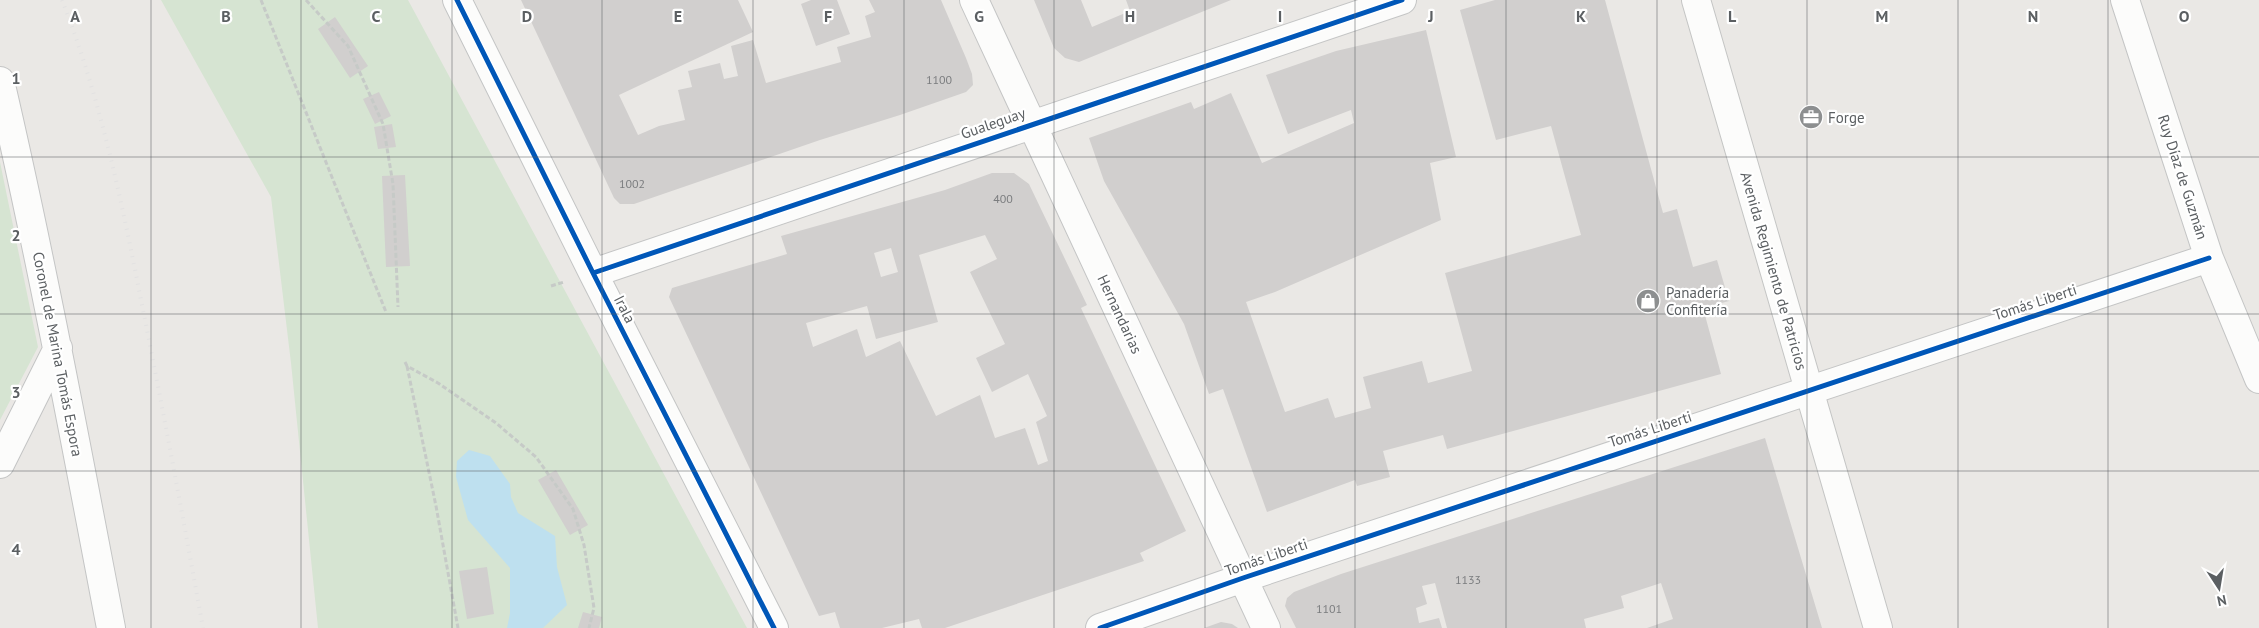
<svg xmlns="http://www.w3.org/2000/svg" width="2259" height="628" font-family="'PT Sans',sans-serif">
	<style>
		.green { fill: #d6e4d2 }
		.water { fill: #bee0ef }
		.building { fill: #d1cfce; fill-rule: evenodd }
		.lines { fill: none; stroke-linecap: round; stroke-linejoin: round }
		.street-casing { stroke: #c4c5c5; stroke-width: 30 }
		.secondary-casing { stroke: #c4c5c4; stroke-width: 30 }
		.path { stroke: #c6cac7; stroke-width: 3; stroke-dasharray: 5 2.5; stroke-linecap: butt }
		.street { stroke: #fcfcfb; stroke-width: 28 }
		.secondary { stroke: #fcfcfb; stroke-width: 28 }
		.rail { stroke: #e2e1e1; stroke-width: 4; stroke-dasharray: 1 6; stroke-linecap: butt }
		.cycleway-casing { stroke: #fff; stroke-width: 8 }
		.cycleway { stroke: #0057b8; stroke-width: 5 }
		.grid { fill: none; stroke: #5b5f62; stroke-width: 1; stroke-opacity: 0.55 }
		.labels { text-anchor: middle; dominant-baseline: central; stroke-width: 4.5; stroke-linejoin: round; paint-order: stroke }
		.number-label { font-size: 12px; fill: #7a7c7e }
		.poi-label { font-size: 15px; fill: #5b5f62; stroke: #fff; text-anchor: start }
		.street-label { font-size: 15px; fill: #5b5f62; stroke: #fff }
		.grid-label { font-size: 16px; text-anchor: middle; font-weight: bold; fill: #5b5f62; stroke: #fff; stroke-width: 4.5; stroke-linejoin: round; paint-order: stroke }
	</style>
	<rect width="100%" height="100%" fill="#eae8e5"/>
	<path class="green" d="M161 0H408L747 628H318L291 363 271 197Z
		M0 162 38 347 0 420Z"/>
	<path class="water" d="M469 450 490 456 510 484 511 497 518 513 555 536 557 567 567 605 543 628H507L510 613V568L468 520 456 477 457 461Z"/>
	<path class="building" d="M521 0H738L753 32 619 95 638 135 659 126 685 120 678 90 692 87 688 71 720 63 724 79 738 76 731 46 753 40 766 83 841 62 837 47 871 37 865 16 875 12 869 0H941L966 58 972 74 973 85 966 92 900 115 820 140 634 204H620L614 198Z
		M811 0H837L850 34 816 46 801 4Z
		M1034 0H1081L1092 27 1130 11 1126 0H1231L1079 62 1065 58 1054 48Z
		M1495 0H1605L1663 213 1677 209 1693 267 1717 260 1729 301 1703 308 1721 374 1447 449 1443 435 1383 451 1390 477 1357 486 1355 480 1267 512 1223 389 1209 394 1184 324 1104 181 1089 138 1191 102 1194 109 1231 93 1262 163 1354 123 1351 110 1288 134 1266 75 1336 51 1426 30 1456 157 1430 163 1441 220 1275 292 1246 302 1285 412 1328 398 1335 418 1371 408 1363 377 1422 361 1428 383 1472 371 1445 273 1581 235 1551 126 1496 140 1460 10Z
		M335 17 368 66 350 78 318 29Z
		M379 92 391 116 375 124 363 99Z
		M392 124 396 147 378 149 374 127Z
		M992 173H1014L1029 184 1087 305 1081 308 1186 531 1140 553 1144 561 945 628H922L919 619 882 628H840L835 612 819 616 669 297 672 288 787 254 781 236 945 190ZM985 235 997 259 970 272 1005 344 976 358 992 392 1028 374 1047 416 1036 422 1048 461 1038 465 1025 428 995 438 980 395 936 416 900 341 866 357 857 329 813 347 806 323 867 306 876 339 938 322 919 255ZM891 248 898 272 881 277 874 253Z
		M405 175 410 266 386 267 382 176Z
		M1765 438 1822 628H1647L1673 619 1661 583 1621 596 1624 608 1584 619 1586 628H1447L1435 583 1422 586 1427 604 1416 608 1419 623 1439 618 1442 628H1296L1285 606 1287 598 1294 592 1341 574Z
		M556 470 588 525 570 535 538 480Z
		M487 567 494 614 467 619 459 571Z
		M583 612 602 617 599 628H578Z
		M1221 622 1232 624 1238 628H1204Z"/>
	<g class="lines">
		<g class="street-casing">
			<path id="street" d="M457 0 593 273 774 628
				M974 0 1266 628
				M2125 0 2209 258 2259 379
				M0 81C42 262 76 445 111 628
				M593 273 1402 0
				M0 464 58 348
				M1100 628 1243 578 2209 258"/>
		</g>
		<g class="secondary-casing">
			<path id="secondary" d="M1696 0 1878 628"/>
		</g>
		<path class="path" d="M261 0 386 312
			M306 0 348 46 383 124 393 184 398 307
			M551 286 564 282
			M405 362 407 366 438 383 496 423 536 457 573 509 584 545 594 608 589 628
			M407 366 436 506 458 628"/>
		<use href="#street" class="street"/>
		<use href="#secondary" class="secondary"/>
		<path class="rail" d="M62 0C100 97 121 198 141 300 163 409 183 518 203 628"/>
		<g class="cycleway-casing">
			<path id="cycleway" d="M457 0 593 273 774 628
				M593 273 1402 0
				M1100 628 1243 578 2209 258"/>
		</g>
		<use href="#cycleway" class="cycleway"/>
	</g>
	<path class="grid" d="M151 0V628M301 0V628M452 0V628M602 0V628M753 0V628M904 0V628M1054 0V628M1205 0V628M1355 0V628M1506 0V628M1657 0V628M1807 0V628M1958 0V628M2108 0V628M0 157H2259M0 314H2259M0 471H2259"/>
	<defs>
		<g id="office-disc" transform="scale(1.25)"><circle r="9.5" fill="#8d8f90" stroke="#fff"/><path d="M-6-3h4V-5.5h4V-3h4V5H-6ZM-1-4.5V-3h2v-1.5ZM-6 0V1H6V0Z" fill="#fff"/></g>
		<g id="shop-disc" transform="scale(1.25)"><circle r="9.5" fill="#8d8f90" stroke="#fff"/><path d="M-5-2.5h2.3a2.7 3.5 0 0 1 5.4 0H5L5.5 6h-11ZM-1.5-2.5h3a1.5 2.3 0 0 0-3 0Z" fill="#fff"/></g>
	</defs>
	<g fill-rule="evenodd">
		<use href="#office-disc" x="1811" y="117"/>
		<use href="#shop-disc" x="1648" y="301"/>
	</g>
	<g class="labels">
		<g class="number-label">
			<text x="939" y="79">1100</text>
			<text x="632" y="183">1002</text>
			<text x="1003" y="198">400</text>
			<text x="1468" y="579">1133</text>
			<text x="1329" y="608">1101</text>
		</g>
		<g class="poi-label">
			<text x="1828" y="117">Forge</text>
			<text x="1666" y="292">Panadería<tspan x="1666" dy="17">Confitería</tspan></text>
		</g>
		<g class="street-label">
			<text transform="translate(993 123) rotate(-19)">Gualeguay</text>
			<text transform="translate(2183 177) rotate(72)">Ruy Díaz de Guzmán</text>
			<text transform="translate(1774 271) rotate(74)">Avenida Regimiento de Patricios</text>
			<text transform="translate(2035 302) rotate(-18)">Tomás Liberti</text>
			<text transform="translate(625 309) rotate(63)">Irala</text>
			<text transform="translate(1120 314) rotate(65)">Hernandarias</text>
			<text transform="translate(58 354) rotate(79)">Coronel de Marina Tomás Espora</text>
			<text transform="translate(1650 429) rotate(-18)">Tomás Liberti</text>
			<text transform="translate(1266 557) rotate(-19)">Tomás Liberti</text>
		</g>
	</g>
	<g class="grid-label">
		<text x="75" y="22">A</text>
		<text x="226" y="22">B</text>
		<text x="376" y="22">C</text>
		<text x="527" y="22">D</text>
		<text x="678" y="22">E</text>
		<text x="828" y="22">F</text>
		<text x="979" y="22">G</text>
		<text x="1130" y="22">H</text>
		<text x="1280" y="22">I</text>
		<text x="1431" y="22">J</text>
		<text x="1581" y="22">K</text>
		<text x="1732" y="22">L</text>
		<text x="1882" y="22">M</text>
		<text x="2033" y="22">N</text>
		<text x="2184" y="22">O</text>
		<text x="16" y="84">1</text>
		<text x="16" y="241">2</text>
		<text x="16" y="398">3</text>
		<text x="16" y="555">4</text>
	</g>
	<g transform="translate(2219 588) rotate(168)" stroke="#ffffff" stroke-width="4" paint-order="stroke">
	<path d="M0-4L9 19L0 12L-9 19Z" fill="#5b5f62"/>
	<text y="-8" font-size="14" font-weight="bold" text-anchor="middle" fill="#5b5f62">N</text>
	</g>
</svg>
